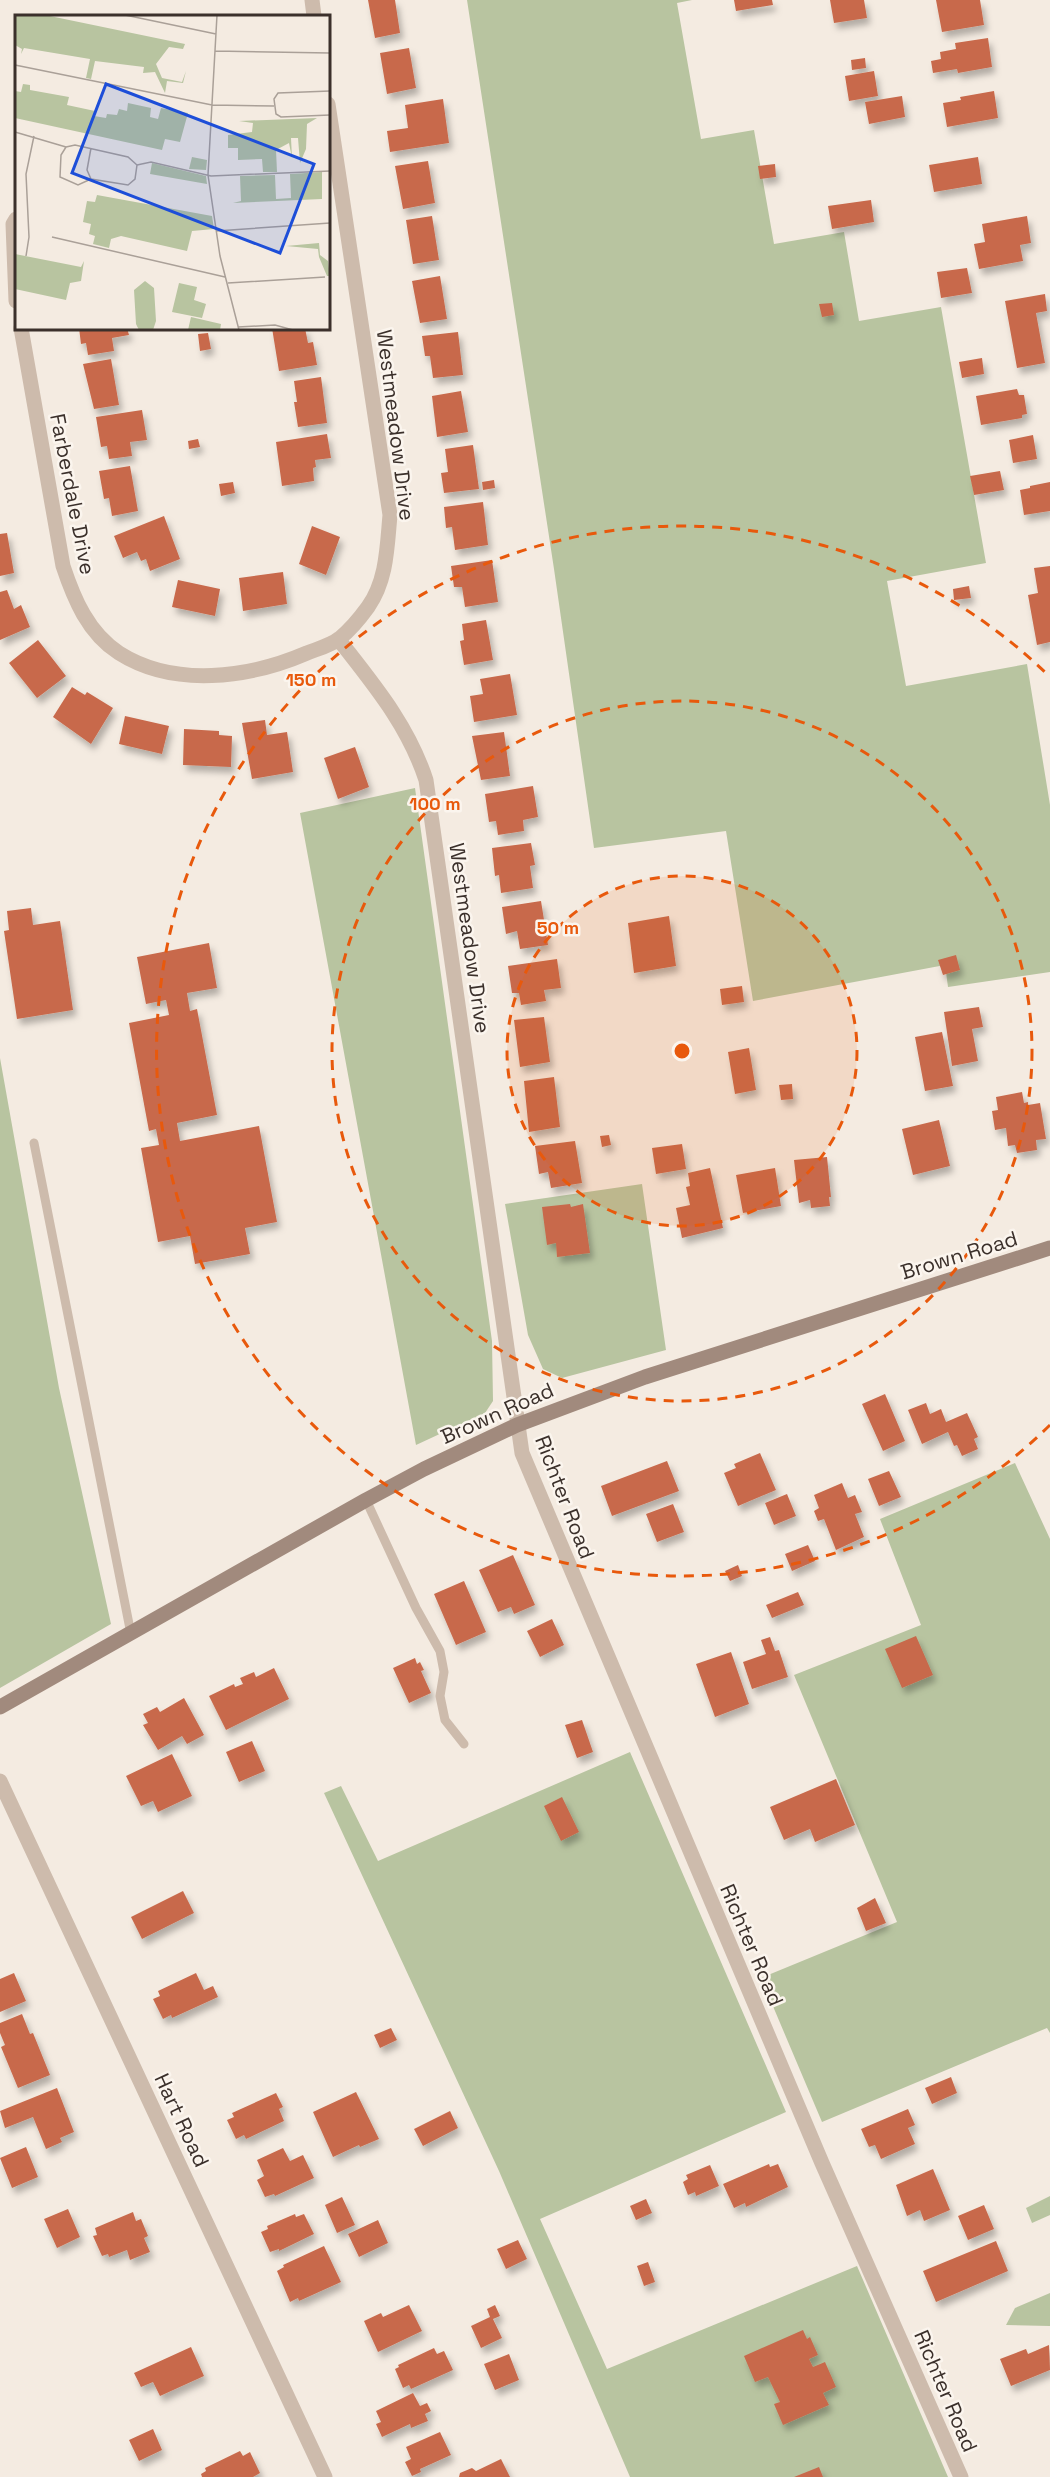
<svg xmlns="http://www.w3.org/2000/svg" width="1050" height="2477" font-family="'Space Grotesk',sans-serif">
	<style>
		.green { fill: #b8c4a0 }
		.building { fill: #c8694b; filter: url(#shadow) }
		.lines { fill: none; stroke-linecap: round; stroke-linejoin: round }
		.service { stroke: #cdbbac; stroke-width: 9 }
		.minor { stroke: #cdbbac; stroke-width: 15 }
		.tertiary { stroke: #cdbbac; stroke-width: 15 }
		.secondary { stroke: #a18a7d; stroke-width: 15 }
		.ring { fill: none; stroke: #e8590c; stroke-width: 3; stroke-dasharray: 10 8 }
		.labels { text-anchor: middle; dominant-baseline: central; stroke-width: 5; stroke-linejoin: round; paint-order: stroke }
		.street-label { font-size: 21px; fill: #3b302b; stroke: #fbf5ee }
		.inset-road { fill: none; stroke: #aaa098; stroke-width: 1.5 }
		.view { fill: #1d4ed8; fill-opacity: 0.15; stroke: #1d4ed8; stroke-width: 3 }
		.inset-edge { fill: none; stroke: #3b302b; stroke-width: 3 }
		.centre { fill: #e8590c; stroke: #fbf5ee; stroke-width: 3 }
		.ring-label { font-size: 18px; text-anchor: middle; font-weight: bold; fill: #e8590c; stroke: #fbf5ee; stroke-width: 5; stroke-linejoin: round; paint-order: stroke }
	</style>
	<defs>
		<filter id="shadow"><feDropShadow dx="3.5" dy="6" stdDeviation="3" flood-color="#0004"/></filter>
	</defs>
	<rect width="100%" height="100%" fill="#f4ebe1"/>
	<path class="green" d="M467 0H692L677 3 701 139 754 130 774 244 844 232 859 321 941 307 986 563 887 581 906 686 1027 664 1050 805V972L948 987 945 965 753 1001 726 831 594 848 554 569Z
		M415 788 492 1341 493 1401 485 1413 416 1445 300 813Z
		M0 1058 59 1388 111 1624 0 1688Z
		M642 1184 666 1350 562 1378 543 1369 528 1335 505 1204Z
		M1015 1463 1050 1539V2033L1047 2028 822 2122 761 1978 897 1922 794 1675 921 1625 880 1519Z
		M630 1752 786 2112 540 2219 607 2369 857 2266 948 2477H630L499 2171 324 1793 341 1786 378 1861Z
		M1050 2196V2215L1032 2223 1026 2208Z
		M1050 2293V2326L1006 2325 1015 2308Z"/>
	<path class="building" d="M368 0H395L400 33 375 38Z
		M734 0H772L773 5 736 11Z
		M830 0H864L867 18 834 23Z
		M936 0H980L984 25 942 32Z
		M988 38 992 67 958 73 957 69 933 73 931 61 941 59 940 52 956 49 955 43Z
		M409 48 416 88 387 94 380 53Z
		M865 58 866 68 852 70 851 60Z
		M874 71 878 96 849 101 845 76Z
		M994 91 998 118 947 127 943 103 961 100 960 97Z
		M902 96 905 117 869 124 865 102Z
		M443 99 449 143 390 152 387 131 408 128 405 105Z
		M978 157 982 184 934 192 929 165Z
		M428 161 435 203 403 209 395 166Z
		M775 164 776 177 760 179 758 166Z
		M871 200 874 222 832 229 828 206Z
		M432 216 439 260 413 264 406 220Z
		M1027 216 1031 243 1020 245 1023 261 979 269 974 244 985 242 982 224Z
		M967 268 972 293 941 298 937 272Z
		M440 276 447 319 420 323 412 281Z
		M1045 294 1047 311 1036 313 1045 363 1017 368 1005 301Z
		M832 303 834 315 822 317 819 304Z
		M79 328H127L129 335 112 338 114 351 88 355 86 343 81 344Z
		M272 328H305L308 343 313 342 317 365 279 371Z
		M458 332 463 375 433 378 430 356H425L422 336Z
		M208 333 211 349 200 351 198 334Z
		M982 358 984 374 962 378 959 362Z
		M111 359 119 405 94 409 83 364Z
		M321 377 327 423 298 427 294 402H297L294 381Z
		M1017 389 1019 395H1024L1027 414 1022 415V418L981 425 976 396Z
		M461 391 468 432 437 437 432 396Z
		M142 410 147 440 130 442 132 456 109 459 107 446 101 447 96 417Z
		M327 434 331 458 315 460 316 467 313 468 314 481 282 486 276 442Z
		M1033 435 1037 459 1013 463 1009 440Z
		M198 439 200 447 189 449 188 441Z
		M473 445 479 489 444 493 441 473 448 472 445 449Z
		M130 466 138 511 112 516 109 498 104 499 99 471Z
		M1000 471 1004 490 974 495 970 476Z
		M494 480 495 488 483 490 482 482Z
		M233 482 235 493 221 496 219 484Z
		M1050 482V511L1024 515 1020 490 1030 488V486Z
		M483 502 488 545 455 550 452 527 446 528 444 507Z
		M164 516 180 559 150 571 146 559 141 561 137 552 123 558 114 536Z
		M312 526 340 537 326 575 299 564Z
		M7 533 14 573 0 576V534Z
		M492 560 498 602 465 607 462 587H454L451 566Z
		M1050 566V642L1037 645 1028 595 1038 593 1034 568Z
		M283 572 287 604 243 611 239 578Z
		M178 580 220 589 215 616 172 607Z
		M969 586 971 598 954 600 953 589Z
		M7 590 14 609 21 605 30 627 0 640V592Z
		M486 620 493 660 464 665 460 641 464 640 462 624Z
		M38 640 66 676 37 698 9 663Z
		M510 674 517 715 474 722 470 696 483 694 480 679Z
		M72 687 85 695 87 692 113 708 91 744 53 717Z
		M125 716 169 726 162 754 119 744Z
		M265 720 267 735 287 732 293 772 252 779 242 723Z
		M184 729 219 731V735L232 736 231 767 183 765Z
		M504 732 510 776 481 780 472 736Z
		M355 747 369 787 338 799 324 758Z
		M533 786 538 817 523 820 524 831 498 835 496 821 489 822 485 794Z
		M531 843 535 865 530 866 533 888 501 893 499 875 495 876 492 848Z
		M541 901 548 945 520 949 517 931 506 934 502 907Z
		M31 908 33 925 60 921 73 1010 17 1019 4 931 9 930 7 911Z
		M669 916 676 966 634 973 628 923Z
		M209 943 217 988 187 993 190 1011 197 1009 217 1115 177 1123 180 1141 259 1126 277 1222 245 1228 250 1254 195 1264 190 1236 158 1242 141 1148 159 1145 156 1129 149 1131 129 1023 169 1015 166 1000 146 1004 137 957Z
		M956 955 960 970 943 975 938 960Z
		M557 959 561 988 544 990 546 1001 521 1005 519 993H512L508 966Z
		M742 986 744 1002 722 1005 720 989Z
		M979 1007 983 1027 972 1029 978 1061 952 1066 944 1012Z
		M544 1017 550 1062 520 1067 514 1020Z
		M942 1032 953 1086 925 1091 915 1037Z
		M749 1048 756 1090 735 1094 728 1052Z
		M554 1077 560 1127 529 1132 524 1081Z
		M792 1084 793 1099 781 1100 779 1085Z
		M1022 1092 1024 1103 1028 1102V1105L1040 1103 1046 1139 1036 1140 1037 1150 1017 1153 1015 1145 1008 1146 1006 1128 995 1130 992 1111 998 1110 996 1097Z
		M939 1120 950 1166 913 1175 902 1129Z
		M609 1135 611 1145 602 1147 600 1136Z
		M575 1141 582 1183 551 1188 548 1172 539 1174 535 1146Z
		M682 1144 686 1169 656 1174 652 1148Z
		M827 1157 831 1197H829L830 1206 811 1208 810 1200 799 1203 794 1160Z
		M710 1168 723 1228 682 1238 676 1208 690 1205 686 1187 690 1186 688 1173Z
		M775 1168 781 1206 743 1213 736 1175Z
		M570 1204 571 1207 583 1204 590 1253 557 1257 556 1243 547 1245 542 1207Z
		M885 1394 905 1441 883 1451 862 1404Z
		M926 1403 930 1414 941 1409 946 1422 967 1413 978 1437 974 1439 978 1449 962 1456 957 1445 954 1446 948 1432 922 1444 908 1410Z
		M760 1453 776 1490 738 1506 724 1473 736 1468 734 1464Z
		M667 1461 679 1491 612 1516 601 1486Z
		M889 1471 901 1497 879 1506 868 1479Z
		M842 1483 848 1498 855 1495 862 1512 855 1514 864 1537 836 1550 824 1519 818 1521 814 1511 819 1508 814 1495Z
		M787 1494 796 1516 774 1525 765 1503Z
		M673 1504 684 1532 657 1542 646 1514Z
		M808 1545 815 1561 792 1571 785 1554Z
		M513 1555 535 1605 514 1614 511 1607 498 1612 479 1570Z
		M738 1565 742 1576 730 1581 725 1571Z
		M464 1581 486 1632 456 1645 434 1594Z
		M798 1592 804 1605 772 1618 766 1605Z
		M552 1619 564 1645 540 1657 527 1631Z
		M916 1636 933 1675 902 1688 885 1649Z
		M770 1637 775 1651 779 1650 788 1677 752 1689 743 1662 766 1654 761 1640Z
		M731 1652 749 1704 715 1717 696 1664Z
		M415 1658 417 1664 420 1662 424 1670 421 1671 431 1693 409 1703 393 1668Z
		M274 1668 289 1699 226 1730 209 1696 234 1684 235 1687 243 1684 240 1678 254 1672 256 1677Z
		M184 1698 204 1735 187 1744 182 1736 158 1750 143 1725 148 1723 143 1714 157 1707 160 1712Z
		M582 1720 593 1752 577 1758 565 1725Z
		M252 1741 265 1771 239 1782 226 1752Z
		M172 1754 192 1796 158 1812 153 1801 141 1806 126 1776Z
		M836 1779 855 1825 815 1842 810 1829 784 1840 770 1807Z
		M562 1797 579 1832 561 1841 544 1806Z
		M183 1891 194 1913 142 1939 131 1917Z
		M875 1898 886 1923 866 1931 857 1908Z
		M14 1973 26 2001 0 2012V1979Z
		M196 1973 204 1990 213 1986 218 1997 172 2018 171 2015 163 2019 153 1999 160 1996 158 1991Z
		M22 2014 30 2034 33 2033 50 2075 18 2088 1 2047 5 2045 0 2033V2023Z
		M391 2028 397 2040 380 2048 374 2035Z
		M951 2077 957 2093 932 2104 925 2088Z
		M57 2088 74 2132 60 2138 62 2142 46 2149 33 2117 5 2128 0 2111Z
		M356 2092 379 2139 360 2147 359 2145 333 2157 313 2112Z
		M276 2093 283 2107 279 2109 284 2121 246 2139 244 2135 236 2139 227 2120 234 2117 232 2113Z
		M908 2109 915 2125 908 2128 915 2144 881 2159 875 2145 869 2147 861 2129Z
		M450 2111 458 2128 423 2146 414 2129Z
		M26 2147 38 2177 12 2188 0 2158Z
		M283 2148 290 2161 303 2155 314 2178 275 2196 274 2194 265 2197 257 2180 264 2176 257 2160Z
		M769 2164 770 2167 778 2164 788 2187 746 2207 745 2203 734 2208 723 2184Z
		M710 2165 719 2186 696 2196 695 2192 688 2195 683 2182 688 2179 686 2175Z
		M933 2169 950 2210 924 2221 920 2210 907 2216 896 2185Z
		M342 2197 355 2225 337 2233 325 2205Z
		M646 2199 652 2213 636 2220 630 2206Z
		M984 2205 994 2229 968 2240 958 2216Z
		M68 2209 80 2237 57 2248 44 2219Z
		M133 2212 136 2221 141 2219 148 2236 144 2238 150 2252 130 2260 127 2250 109 2257 108 2254 102 2256 93 2236 97 2235 95 2228Z
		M295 2214 296 2217 304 2214 314 2234 279 2251V2249L270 2252 261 2232 268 2229 267 2226Z
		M378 2220 388 2243 359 2257 348 2234Z
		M518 2240 527 2259 506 2269 497 2249Z
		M996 2241 1008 2271 936 2302 923 2271Z
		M324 2246 341 2282 299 2301 298 2298 290 2302 277 2271 284 2267 283 2265Z
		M648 2262 655 2282 644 2286 637 2266Z
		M409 2305 422 2331 378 2352 364 2321 381 2313 383 2317Z
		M495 2305 500 2316 493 2319 502 2338 481 2348 471 2326 490 2317 487 2309Z
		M803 2330 807 2339 810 2337 818 2355 809 2359 813 2367 825 2362 836 2387 823 2393 829 2405 783 2425 774 2404 780 2402 768 2377 755 2382 744 2356Z
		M1049 2345 1050 2370 1011 2386 1000 2359 1026 2349 1028 2354Z
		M191 2347 204 2376 160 2396 153 2382 141 2387 134 2373Z
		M434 2348 437 2354 444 2351 453 2370 411 2389 409 2385 403 2388 395 2369 399 2367 398 2365Z
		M509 2354 519 2380 495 2390 484 2364Z
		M413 2393 420 2406 427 2403 431 2411 425 2414 428 2421 411 2428 410 2424 382 2437 376 2424 381 2422 376 2411Z
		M153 2429 162 2450 139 2461 129 2440Z
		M440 2432 451 2455 420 2469 421 2472 412 2476 405 2462 411 2459 406 2447Z
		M240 2451 243 2456 250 2452 260 2473 253 2477H202L201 2474 206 2471 205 2468Z
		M501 2459 510 2477H459L460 2473 472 2468 476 2471Z
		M819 2467 823 2477H794Z"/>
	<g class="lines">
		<path class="service" d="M34 1143 131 1634
			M366 1500 416 1608 440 1651 444 1672 440 1696 445 1720 464 1744"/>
		<path class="minor" d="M312 0 314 16
			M16 219 13 224 16 301
			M21 328 63 566C74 599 88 633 119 653 174 688 249 678 307 653 317 649 332 645 340 638 350 630 360 618 368 607 387 580 387 547 390 515L328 104
			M339 640C374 685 408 725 426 780L522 1453 822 2163 961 2477"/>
		<path class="tertiary" d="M0 1781 325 2477"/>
		<path class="secondary" d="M0 1707 366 1500 424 1469 517 1425 645 1377 1050 1248"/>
	</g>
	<circle cx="682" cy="1051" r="175" fill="#e8590c" fill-opacity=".12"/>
	<g class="ring">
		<circle cx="682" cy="1051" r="175"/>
		<circle cx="682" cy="1051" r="350"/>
		<path d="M1050 1425A525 525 0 1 1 1050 677"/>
	</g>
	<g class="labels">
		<g class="street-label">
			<text transform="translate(396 425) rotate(83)">Westmeadow Drive</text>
			<text transform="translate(73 494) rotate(79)">Farberdale Drive</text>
			<text transform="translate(470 938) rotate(82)">Westmeadow Drive</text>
			<text transform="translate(959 1255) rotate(-17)">Brown Road</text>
			<text transform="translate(497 1413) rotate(-24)">Brown Road</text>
			<text transform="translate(565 1497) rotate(69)">Richter Road</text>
			<text transform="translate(752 1945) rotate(67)">Richter Road</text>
			<text transform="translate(182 2120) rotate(65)">Hart Road</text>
			<text transform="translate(946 2391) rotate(67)">Richter Road</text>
		</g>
	</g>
	<g transform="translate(15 15)">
		<rect width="315" height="315" fill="#f4ebe1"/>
		<path d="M0 0H30L170 29 168 34 154 32 141 49 147 63 167 67 171 56 168 68 152 66 150 78 140 57 128 58 129 52 80 46 76 64 71 63 75 44 9 33 6 39 7 34 0 30ZM8 69 15 70V75L54 82 52 90 80 96 79 101 91 103 92 99 102 100 104 94 112 96 113 88 136 93 135 102 143 104 146 93 173 98 165 127 150 124 147 135 0 103V76L6 77ZM302 103 292 109 291 134 285 148 283 123H276L277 143 274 128 261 135 262 157H248L247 144 223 145V133H213V120L237 117 238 108 224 106ZM177 142 192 145 191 155 174 154ZM137 148 191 161 192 169 135 159ZM307 157V184L218 188 226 186 225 161 260 160 261 184 276 183 275 159ZM82 180 197 201 199 214 177 216 172 236 106 221 96 224 94 233 78 229 80 221 74 219 76 209 68 207 72 186 80 187ZM304 228 305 240 313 246 315 261H312L304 242 303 234 271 231ZM0 239 66 252 69 246 66 266 55 268 51 285 0 274ZM130 266 139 273 141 306 138 315H124L121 309 119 275ZM164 268 182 272 179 285 191 289 187 303 157 297ZM176 302 206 309 205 315H173Z" fill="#b8c4a0"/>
		<path class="inset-road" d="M110 0 201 19M202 0 193 160 205 241 224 315M200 36 315 38M0 50 197 90 259 91M315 76 263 78 259 84 261 99 266 102 315 100M0 117 51 132M51 132 60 130 113 142 122 150M51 132 46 140 45 162 63 170 76 164M76 133 72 155 76 164 113 170 120 164 122 150M122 150 136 147 196 161 315 156M201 216 315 208M37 222 210 262M11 241 14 222 11 159 19 121M213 268 310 262M223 312 260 310 278 315"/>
		<path class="view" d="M91 69 299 149 265 238 57 158Z"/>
		<rect width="315" height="315" class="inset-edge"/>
	</g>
	<circle cx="682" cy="1051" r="9" class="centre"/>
	<g class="ring-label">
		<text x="311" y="686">150 m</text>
		<text x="435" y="810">100 m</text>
		<text x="558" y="934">50 m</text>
	</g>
</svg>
